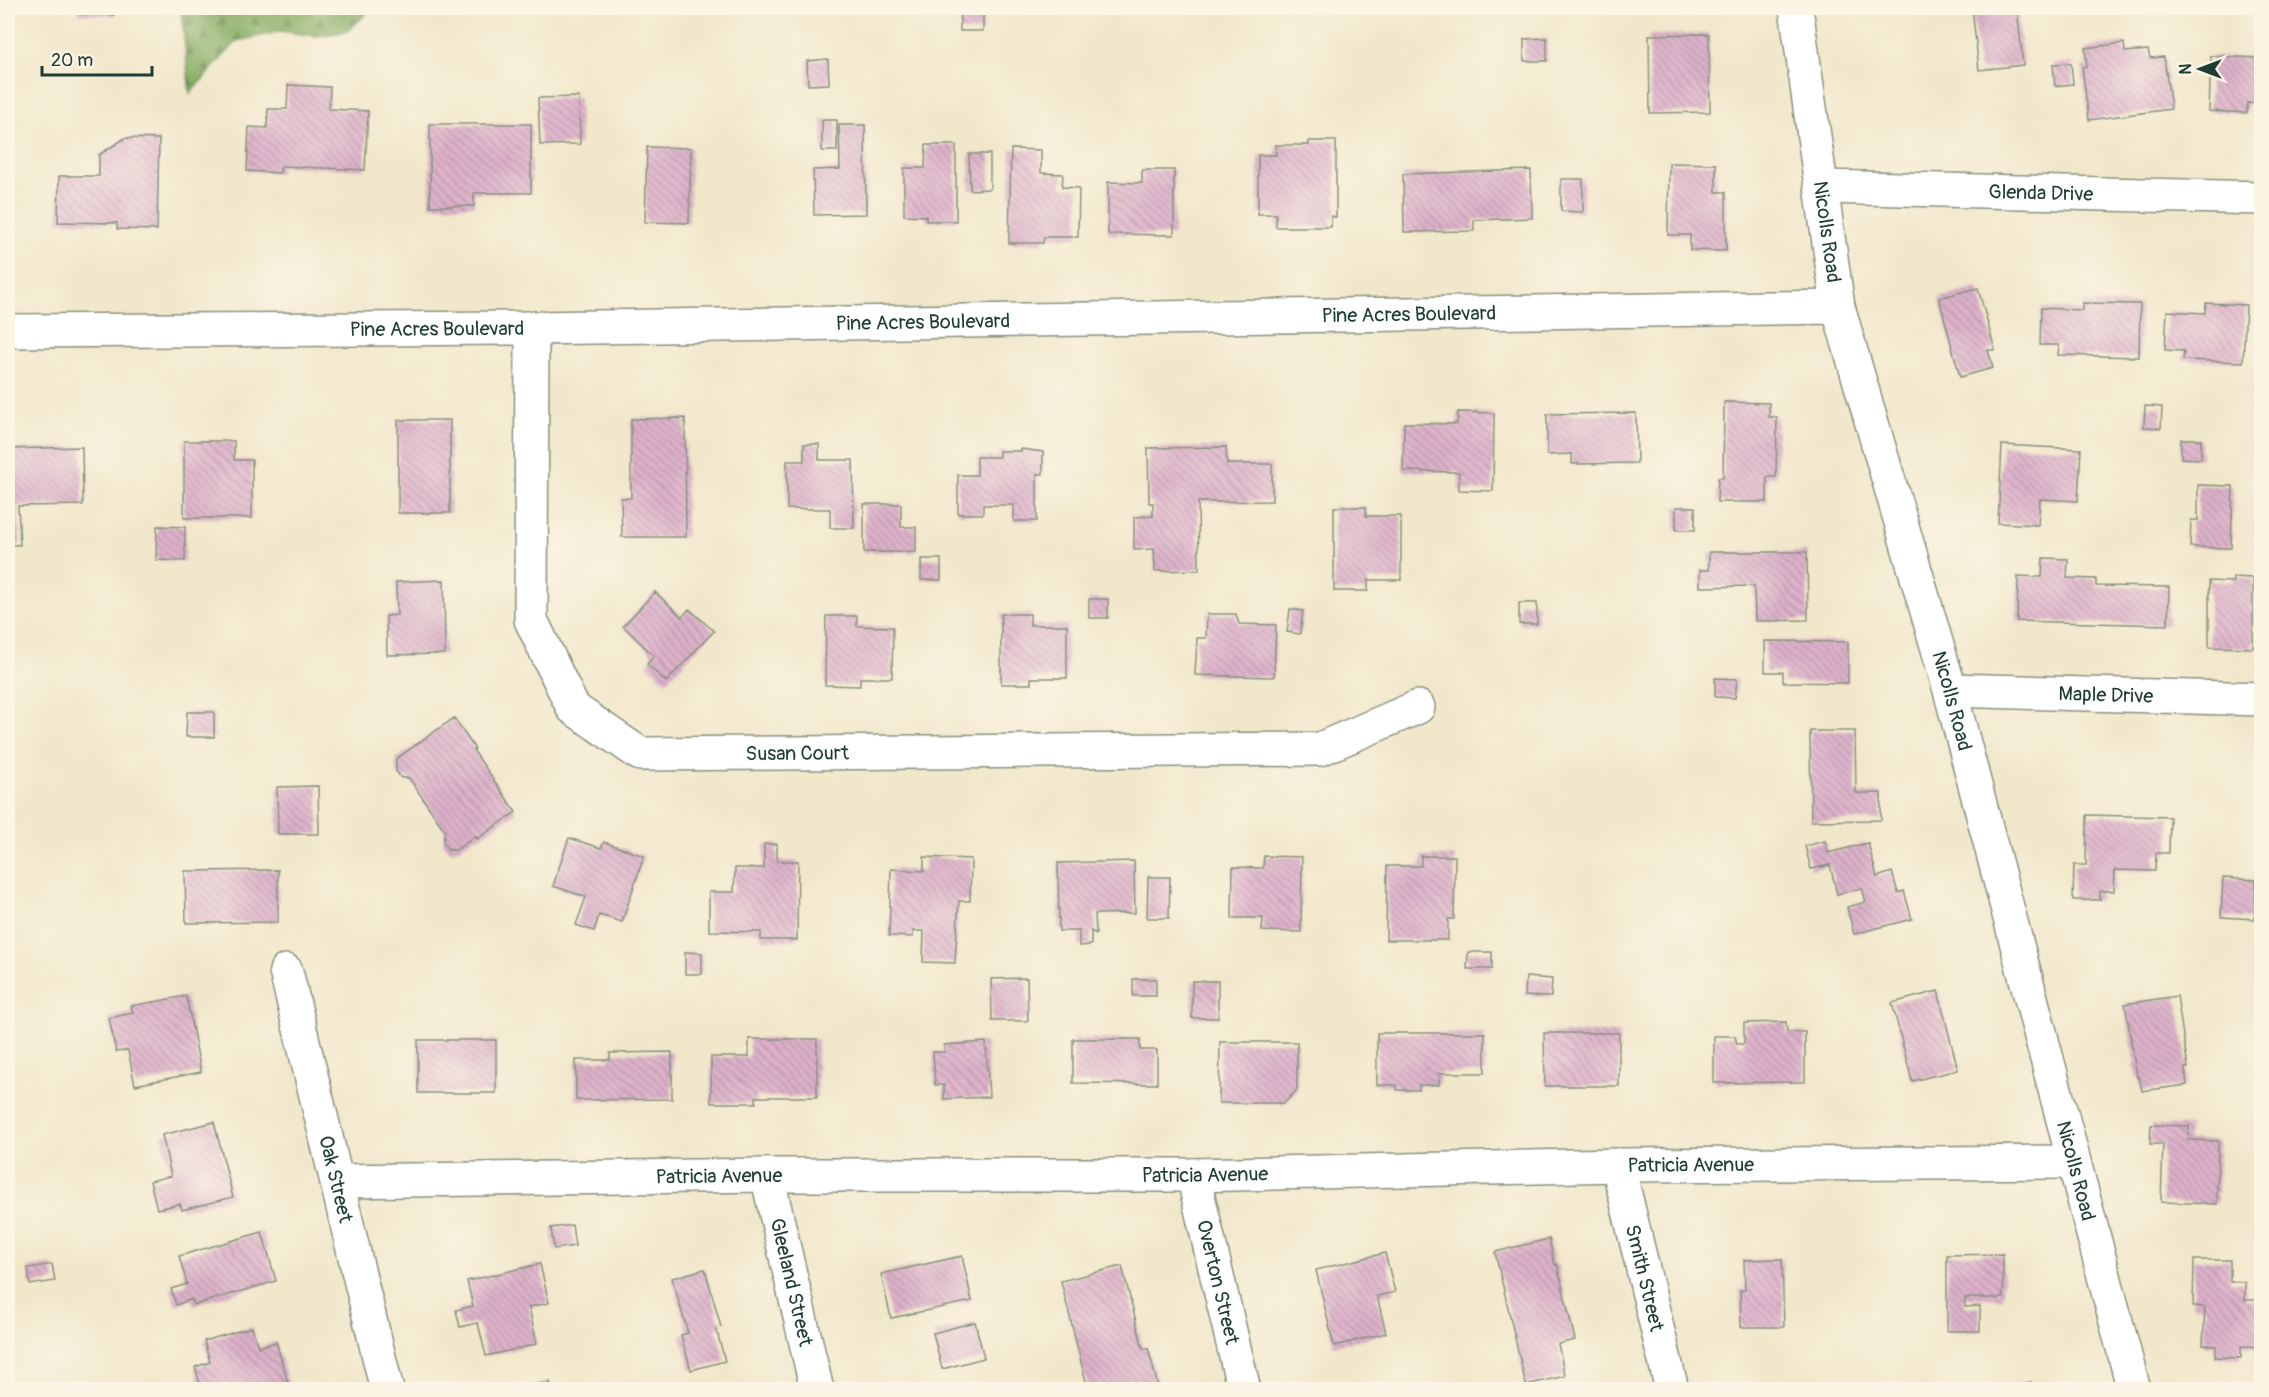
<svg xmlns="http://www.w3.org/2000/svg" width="2269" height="1397" font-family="Pangolin,sans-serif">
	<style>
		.forest { fill: url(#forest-firs); stroke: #52744b; stroke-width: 1.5 }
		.building { fill: url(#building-back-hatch) }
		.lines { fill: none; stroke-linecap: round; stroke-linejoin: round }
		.minor-casing { stroke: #889280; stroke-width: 36 }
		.tertiary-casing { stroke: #889280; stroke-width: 36 }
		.minor { stroke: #fff; stroke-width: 33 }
		.tertiary { stroke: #fff; stroke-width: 33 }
		.labels { text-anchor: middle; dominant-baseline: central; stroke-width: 4.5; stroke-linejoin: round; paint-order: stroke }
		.street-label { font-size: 20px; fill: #1f3d34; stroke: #fcf5e5 }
	</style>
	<defs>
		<pattern id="forest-firs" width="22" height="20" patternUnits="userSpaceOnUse" patternTransform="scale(1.5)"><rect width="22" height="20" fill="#86ac62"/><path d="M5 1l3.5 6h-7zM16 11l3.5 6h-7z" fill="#6d8d52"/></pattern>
		<pattern id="building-back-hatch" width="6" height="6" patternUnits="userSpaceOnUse" patternTransform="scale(1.5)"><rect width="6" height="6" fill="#deb2cb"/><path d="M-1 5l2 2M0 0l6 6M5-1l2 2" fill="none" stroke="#b392a6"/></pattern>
	</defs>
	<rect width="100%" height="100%" fill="#fcf5e5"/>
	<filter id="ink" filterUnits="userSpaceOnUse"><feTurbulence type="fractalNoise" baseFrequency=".0167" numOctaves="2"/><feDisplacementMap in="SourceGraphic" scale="12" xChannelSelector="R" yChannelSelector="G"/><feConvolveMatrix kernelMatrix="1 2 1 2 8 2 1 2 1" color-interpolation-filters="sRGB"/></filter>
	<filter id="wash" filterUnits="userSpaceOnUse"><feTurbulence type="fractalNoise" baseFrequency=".008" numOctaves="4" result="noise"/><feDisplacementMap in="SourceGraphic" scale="24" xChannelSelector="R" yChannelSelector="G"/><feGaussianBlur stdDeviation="1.35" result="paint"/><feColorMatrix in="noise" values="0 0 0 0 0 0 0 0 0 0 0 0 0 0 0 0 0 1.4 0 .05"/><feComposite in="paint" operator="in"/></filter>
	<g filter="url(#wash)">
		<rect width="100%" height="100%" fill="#f1e7cb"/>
		<path class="forest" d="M181 8H372L348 31 317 36 281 31 237 41 190 93Z"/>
		<g id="blocks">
			<path class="building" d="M79 8H114V15L79 14Z
				M960 8H983V31H960Z
				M1972 8H2017L2023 65 1979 70Z
				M1709 34 1710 112 1650 113 1649 35Z
				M1547 38V61H1524V39Z
				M2124 43 2125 52 2148 50 2150 58 2164 57 2171 109 2089 120 2082 67 2087 66 2085 48Z
				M2211 56 2262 58V104L2247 103V113L2209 111Z
				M828 59 829 84 808 85 807 61Z
				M2071 63 2073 84 2055 86 2053 64Z
				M288 85 330 87 329 109 368 111 365 170 281 166 280 173 247 171 249 127 267 128 268 109H287Z
				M579 97 580 144 540 145 538 98Z
				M822 120H837V151H822Z
				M430 124H531V193H474V206H430Z
				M839 125H865L866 214 814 215 813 170 840 169Z
				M125 138 159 139 157 230 117 229V223L58 222 59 176H99V155Z
				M1309 141H1336V217L1331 216V227H1276V214H1258V155H1276V145H1309Z
				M926 145H956V221H926V216L904 215V168H925Z
				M647 147 691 148 689 223 645 222Z
				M1011 149 1041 150V173L1063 174 1062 187 1079 188 1078 237H1044L1043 243H1009Z
				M969 154H990V189L970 190Z
				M1669 163 1716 164V192H1726V251L1690 250V235H1668Z
				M1142 170H1174V235L1108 234V182L1142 183Z
				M1531 170 1532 218 1474 220V231L1404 232 1403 174Z
				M1561 179H1583V212L1561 211Z
				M1978 288 1995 350H1988L1993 368 1960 377 1939 298Z
				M2082 303 2140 304 2139 357 2058 355 2059 345H2040L2041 308 2082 310Z
				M2206 303 2246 305 2243 362 2183 360 2184 351 2165 350 2167 311 2205 313Z
				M1724 402 1769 403V417H1777L1776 477H1767V502H1717L1718 478H1723Z
				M2145 406 2162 407 2161 428 2144 427Z
				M1458 412 1494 413 1493 491 1459 490V472L1403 471 1404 423 1457 424Z
				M1636 413 1637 463 1572 464V454L1547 455V414Z
				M685 418 686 537H622L621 498H631V419Z
				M398 420H450V513H398Z
				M2181 439H2201V459L2181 458Z
				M184 441H234V460H252V518H184Z
				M804 444H819V460H853L854 528H830V509H787V461H804Z
				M2002 445 2081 449 2078 501 2040 499 2038 525 1998 523Z
				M82 447 83 505 18 506 20 545H8V449Z
				M1226 447 1227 464H1272V501L1198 502 1199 570 1155 571 1154 549 1134 550V517L1153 516V503H1149L1148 448Z
				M1021 449 1043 452V474H1037V521H1014V505H983V514H958V475H977V457H999V451H1021Z
				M2198 485 2233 486 2231 548 2190 547 2191 520H2198Z
				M864 504H901V527H916V552H864Z
				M1334 507H1366V516H1401V580H1368V591H1334Z
				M1676 507H1695V530H1676Z
				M157 526 185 527V561L156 560Z
				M1709 552H1807L1808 620 1755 621 1754 586 1700 587V570H1709Z
				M2043 558 2068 559 2067 578 2096 579V586L2169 587 2168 625 2017 621 2018 576 2042 577Z
				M921 559H941V580H921Z
				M2233 577 2253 578V648L2209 647V581L2233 582Z
				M444 580 445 654 387 655 386 616 397 615 396 582Z
				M655 592 682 617 689 609 714 631 666 682 647 664 654 656 623 626Z
				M1089 599H1108V618H1089Z
				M1519 603H1537V624H1519Z
				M1290 609 1303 611 1300 634 1287 632Z
				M1001 614H1030V625H1067V678H1031V684H1001Z
				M1207 614H1236L1239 624 1276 625 1274 677 1195 675 1197 638H1206Z
				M826 616H857V626L893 627 892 678H860V686L825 685Z
				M1765 641 1848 642V683L1783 682V672H1765Z
				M1715 678 1737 679 1735 698 1715 697Z
				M187 712H214V737H186Z
				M454 718 475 749 473 750 516 812 477 839 476 836 456 850H448L443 842 445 831 409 778H401L396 771V759Z
				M1810 731H1855L1856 793H1881V820L1811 821Z
				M318 786 319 834H278L277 787Z
				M2087 815 2170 817 2169 853H2156L2155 871 2115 870 2114 891H2100V900H2073L2074 865H2086Z
				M569 838 601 848 604 842 644 856 622 922 599 915 594 931 576 925 586 897 553 886Z
				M1825 841 1828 853 1868 843 1877 877 1892 872 1898 893 1904 891 1912 919 1854 934 1847 907 1866 902 1862 888 1837 894 1830 865 1811 869 1805 846Z
				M764 844H777V861H798L797 940H761V932L709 931V892H734L735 868H764Z
				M1264 856 1302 857 1301 932 1262 931 1263 918H1232L1233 867 1263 868Z
				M1421 856H1455L1454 919H1448V940H1386L1387 866H1421Z
				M924 857 971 859 970 901H959L955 963 923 962 924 931H913V937L889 936 891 869 924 871Z
				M1134 861 1135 913 1095 914 1096 934 1091 931V945L1079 946V931H1059L1058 863Z
				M278 870V922L186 923 185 871Z
				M1148 877H1170L1169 918H1147Z
				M2223 878 2256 880 2255 919 2221 917Z
				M685 952 702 953V974H685Z
				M1468 952H1492V969H1467Z
				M1526 977 1552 979 1551 997 1525 996Z
				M1027 978 1028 1021H992L991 979Z
				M1133 979H1156V996H1133Z
				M1192 981H1218V1018H1192Z
				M1938 991 1958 1070 1912 1081 1892 1003Z
				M186 996 201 1072 135 1085 128 1050 116 1052 109 1018 133 1013 131 1006Z
				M2177 996 2188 1068H2185L2187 1085 2142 1091 2139 1076 2137 1077 2125 1004Z
				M1786 1022 1787 1032H1805V1082L1714 1083V1036H1735L1737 1044H1744V1023Z
				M1377 1033H1485V1073H1439V1085H1419V1090H1397V1085H1377Z
				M1544 1033H1619V1086H1545Z
				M749 1039H817V1097H756V1103H711V1057H749Z
				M1073 1039H1140V1050H1157V1084L1073 1083Z
				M418 1040H496V1093H418Z
				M986 1042 989 1097 944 1099V1085H935L933 1052H944V1045Z
				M1220 1042H1297V1090L1284 1103H1219Z
				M672 1052V1099L576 1100V1060H610V1053Z
				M214 1122 233 1197 182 1210 180 1204 157 1209 150 1181 171 1176 162 1135Z
				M2151 1125 2189 1126 2188 1140 2218 1141 2217 1204 2161 1202 2163 1144H2150Z
				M572 1225 575 1246 554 1249 551 1228Z
				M262 1232 276 1281 194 1305 192 1299 176 1305 171 1289 187 1284 179 1256Z
				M1549 1239 1555 1265 1557 1264 1575 1340 1558 1344 1565 1376 1526 1385 1495 1252Z
				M1385 1253 1395 1292 1377 1296 1386 1333 1334 1346 1316 1270Z
				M2003 1254V1298H1965V1307L1980 1306V1331H1947V1255Z
				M962 1256 972 1301 891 1318 881 1274Z
				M1782 1259 1784 1327H1741L1740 1290H1745L1744 1260Z
				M2194 1260H2230V1282H2245V1300H2262L2261 1347 2241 1346V1358L2215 1357 2216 1346 2203 1345 2205 1307 2193 1306Z
				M52 1264 55 1281 30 1285 28 1268Z
				M540 1264 549 1303 529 1307 537 1344 486 1356 478 1323 460 1327 456 1310 473 1306 467 1281Z
				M1122 1266 1143 1349 1148 1348 1159 1390H1088L1061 1281Z
				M705 1269 721 1327 716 1328 725 1361 691 1370 681 1335 688 1333 672 1278Z
				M975 1322 984 1358 942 1369 933 1333Z
				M252 1327 258 1347 276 1342 290 1389 202 1390 195 1367 210 1362 204 1341Z
				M550 1382 552 1390H518V1388Z
				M2031 1382 2032 1390H2003V1389Z"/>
		</g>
	</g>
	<g filter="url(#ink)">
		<use href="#blocks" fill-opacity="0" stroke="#889280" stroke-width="1.5"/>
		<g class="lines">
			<g class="minor-casing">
				<g id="minor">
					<path id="s1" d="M1822 187 2262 198"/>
					<path id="s2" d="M532 328 531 620 573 708 640 754 1320 749 1418 707"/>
					<path id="s3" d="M8 331 532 328 1838 307"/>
					<path id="s4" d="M1950 690 2262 699"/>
					<path id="s5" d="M286 971 387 1390"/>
					<path id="s6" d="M1618 1165 1672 1390"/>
					<path id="s7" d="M767 1175 817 1390"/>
					<path id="s8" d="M1193 1175 1244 1390"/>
					<path id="s9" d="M337 1181 767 1175H1193L1618 1165 2073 1162"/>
				</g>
			</g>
			<g class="tertiary-casing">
				<g id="tertiary">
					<path id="s10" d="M1796 8 1838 307 1950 690 2134 1390"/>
				</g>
			</g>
			<use href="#minor" class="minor"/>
			<use href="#tertiary" class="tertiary"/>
		</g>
	</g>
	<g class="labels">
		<g class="street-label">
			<text stroke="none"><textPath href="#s1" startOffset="219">Glenda Drive</textPath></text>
			<text stroke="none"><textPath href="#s10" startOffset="226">Nicolls Road</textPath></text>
			<text stroke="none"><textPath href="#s3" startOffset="1401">Pine Acres Boulevard</textPath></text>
			<text stroke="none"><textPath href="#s3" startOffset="915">Pine Acres Boulevard</textPath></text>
			<text stroke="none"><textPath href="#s3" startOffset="429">Pine Acres Boulevard</textPath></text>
			<text stroke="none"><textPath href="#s4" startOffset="156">Maple Drive</textPath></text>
			<text stroke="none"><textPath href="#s10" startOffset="712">Nicolls Road</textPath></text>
			<text stroke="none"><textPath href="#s2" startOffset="628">Susan Court</textPath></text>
			<text stroke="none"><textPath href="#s9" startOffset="1354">Patricia Avenue</textPath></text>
			<text stroke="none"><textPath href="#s10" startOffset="1198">Nicolls Road</textPath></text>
			<text stroke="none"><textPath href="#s9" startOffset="868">Patricia Avenue</textPath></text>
			<text stroke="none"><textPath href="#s9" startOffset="382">Patricia Avenue</textPath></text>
			<text stroke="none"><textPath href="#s5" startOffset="214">Oak Street</textPath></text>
			<text stroke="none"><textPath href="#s6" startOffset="116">Smith Street</textPath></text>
			<text stroke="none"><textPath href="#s7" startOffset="110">Gleeland Street</textPath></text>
			<text stroke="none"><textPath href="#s8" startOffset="110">Overton Street</textPath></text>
		</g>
	</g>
	<rect width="2269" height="1397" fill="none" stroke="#fcf5e5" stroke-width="30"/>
	<g transform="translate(2200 69) rotate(270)" stroke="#fcf5e5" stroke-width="4.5" paint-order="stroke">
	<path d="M0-4.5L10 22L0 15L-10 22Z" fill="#1f3d34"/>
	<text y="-9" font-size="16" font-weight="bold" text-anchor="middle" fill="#1f3d34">N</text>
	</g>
	<path d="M42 66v9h110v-9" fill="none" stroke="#1f3d34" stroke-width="3"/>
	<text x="51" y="66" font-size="18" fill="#1f3d34" stroke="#fcf5e5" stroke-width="4.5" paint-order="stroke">20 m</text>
</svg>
